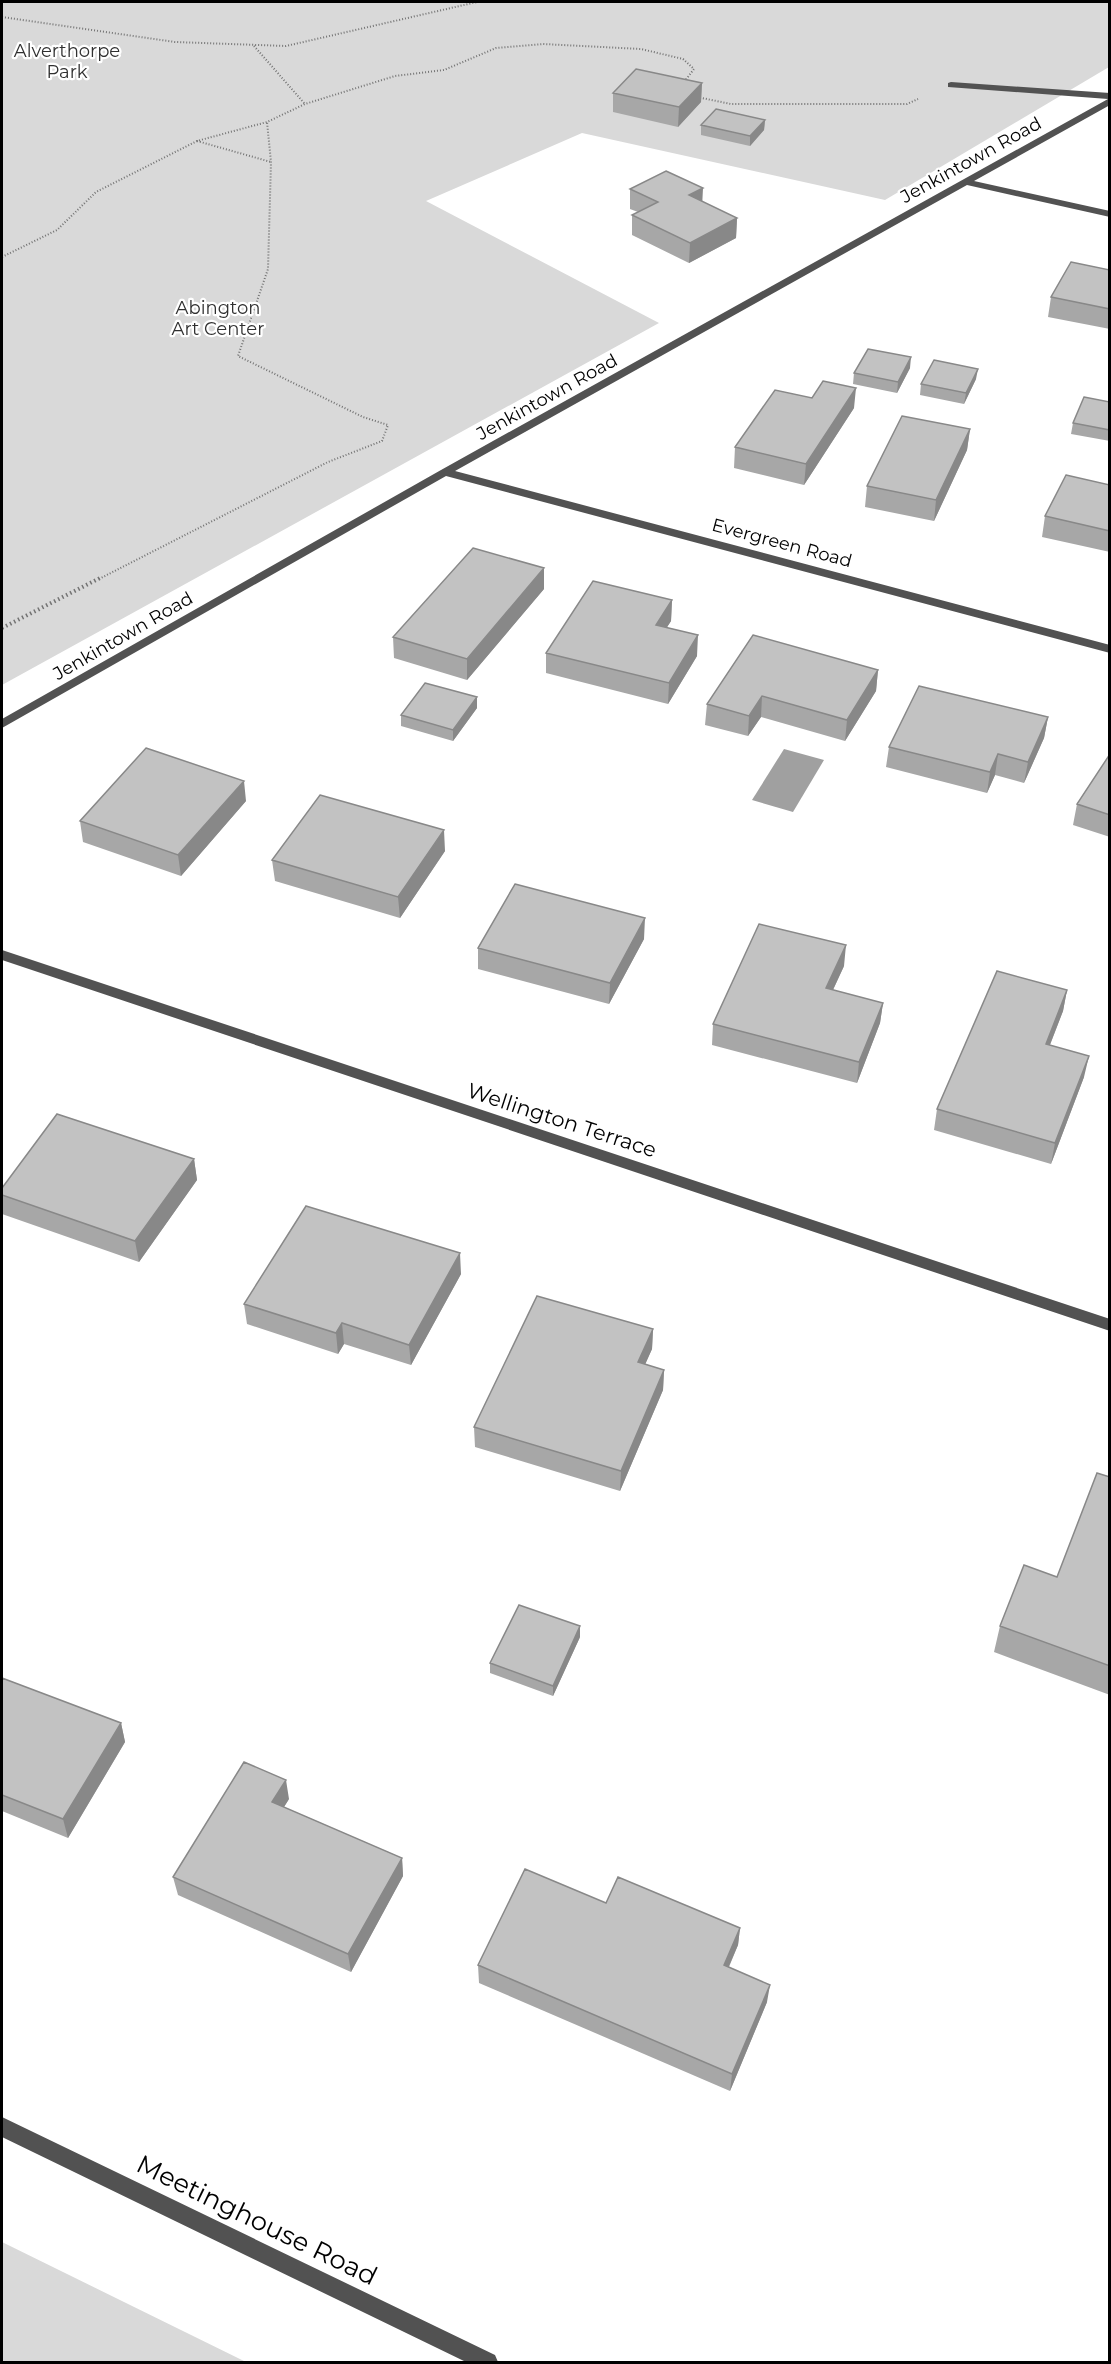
<svg xmlns="http://www.w3.org/2000/svg" width="1111" height="2364" font-family="Montserrat,sans-serif">
	<style>
		.green { fill: #d9d9d9 }
		.water { fill: #a0a0a0 }
		.lines { fill: none; stroke-linecap: round; stroke-linejoin: round }
		.path-far1 { stroke: #747474; stroke-width: 2; stroke-dasharray: 1 2; stroke-linecap: butt }
		.path { stroke: #747474; stroke-width: 4; stroke-dasharray: 1.5 3; stroke-linecap: butt }
		.minor { fill: #525252; fill-rule: evenodd }
		.wall { fill: #a7a7a7 }
		.shaded-wall { fill: #888 }
		.building { fill: #c2c2c2; stroke: #888; stroke-width: 1.5 }
		.labels { text-anchor: middle; dominant-baseline: central; stroke-width: 4.5; stroke-linejoin: round; paint-order: stroke }
		.far-park-label { font-size: 18px; fill: #303030; stroke: #fff }
		.far-street-label { font-size: 18px; fill: #000; stroke: #fff }
		.street-label { font-size: 21px; fill: #000; stroke: #fff }
		.near-street-label { font-size: 26px; fill: #000; stroke: #fff }
	</style>
	<rect width="100%" height="100%" fill="#fff"/>
	<path class="green" d="M2 2H1109V67L885 200 582 133 426 201 659 323 2 685Z
		M2 2242 246 2362H2Z"/>
	<path class="water" d="M784 749 824 760 793 812 752 800Z"/>
	<g class="lines">
		<path class="path-far1" d="M2 17 175 42 286 46 477 2
			M254 46 305 104
			M697 97 731 104H907L918 99
			M197 141 271 162
			M2 257 57 230 96 192 197 141 267 122 305 104 395 76 444 70 496 48 543 44 641 49 683 59 694 69 684 82
			M99 579 328 462 382 441 388 425 363 417 238 356 268 269 271 162 267 122"/>
		<path class="path" d="M2 628 102 577"/>
		<path class="minor" d="M951 82 1110 93V105L974 181 1110 211V217L967 185 455 471 1110 645V653L446 476 2 728V719L441 470 1108 99 948 87V83Z
			M2 950 1110 1319V1331L2 960Z
			M2 2117 495 2355 498 2362H466L2 2137Z"/>
	</g>
	<path class="wall" d="M702 83 701 102 678 127 613 112V93Z
		M765 120 764 130 750 146 701 135V125Z
		M630 189 702 202 737 218 736 238 689 263 632 235V215L638 212 630 209Z
		M1110 270V329L1048 317 1051 297Z
		M910 368 897 393 853 384 854 373Z
		M976 379 964 404 920 395 921 384Z
		M1110 402V441L1071 434 1073 423Z
		M854 408 804 485 734 468 735 447Z
		M970 429 967 450 934 521 865 507 867 486Z
		M1110 485V552L1042 537 1045 516Z
		M544 589 467 680 394 658 393 637Z
		M672 600 671 621 667 627 697 656 668 704 546 673V653Z
		M878 670 876 691 845 741 761 717 748 736 705 725 707 704Z
		M477 708 453 741 401 726V715Z
		M1048 717 1044 738 1024 783 995 775 987 793 886 767 889 747Z
		M1110 754V837L1073 825 1077 804Z
		M246 801 181 876 83 842 80 821Z
		M445 851 400 918 275 881 272 860Z
		M644 939 609 1004 478 969V948Z
		M844 966 833 990 883 1003 880 1023 857 1083 712 1045 713 1024Z
		M1067 990 1063 1011 1050 1045 1084 1077 1051 1164 934 1130 937 1109Z
		M194 1159 197 1180 139 1262 2 1214V1188Z
		M461 1274 411 1365 344 1344 338 1354 247 1324 244 1304Z
		M653 1329 652 1349 645 1364 664 1370 663 1390 620 1491 475 1447 474 1427Z
		M1110 1477V1695L994 1652 1000 1626 1057 1577Z
		M580 1637 553 1696 490 1673V1663Z
		M2 1678 121 1723 125 1742 68 1838 2 1811Z
		M289 1799 284 1807 402 1858 403 1876 351 1972 178 1895 173 1877Z
		M606 1903 740 1928 738 1945 729 1967 767 2002 730 2091 479 1983 478 1965Z"/>
	<path class="shaded-wall" d="M702 83 701 102 678 127 679 107Z
		M765 120 764 130 750 146V136Z
		M703 188 702 208 689 195Z
		M737 218 736 238 689 263 690 243Z
		M911 357 910 368 897 393 898 382Z
		M978 369 976 379 964 404 966 393Z
		M856 388 854 408 804 485 806 464Z
		M970 429 967 450 934 521 936 500Z
		M544 568V589L467 680V659Z
		M672 600 671 621 655 646 656 625Z
		M698 635 697 656 668 704 669 683Z
		M878 670 876 691 845 741 847 720Z
		M762 696 761 717 748 736 749 716Z
		M477 697V708L453 741V730Z
		M1048 717 1044 738 1024 783 1028 762Z
		M998 754 995 775 987 793 990 772Z
		M244 781 246 801 181 876 178 855Z
		M444 830 445 851 400 918 398 897Z
		M645 918 644 939 609 1004 610 983Z
		M846 945 844 966 824 1009 826 988Z
		M1067 990 1063 1011 1042 1065 1046 1044Z
		M883 1003 880 1023 857 1083 859 1062Z
		M1089 1056 1084 1077 1051 1164 1055 1143Z
		M194 1159 197 1180 139 1262 135 1241Z
		M460 1253 461 1274 411 1365 409 1345Z
		M342 1323 344 1344 338 1354 336 1333Z
		M653 1329 652 1349 637 1383 638 1362Z
		M664 1370 663 1390 620 1491 621 1471Z
		M580 1626V1637L553 1696V1686Z
		M121 1723 125 1742 68 1838 63 1819Z
		M286 1780 289 1799 275 1821 272 1802Z
		M402 1858 403 1876 351 1972 348 1954Z
		M740 1928 738 1945 722 1982 724 1965Z
		M770 1985 767 2002 730 2091 732 2074Z"/>
	<path class="building" d="M636 69 702 83 679 107 613 93Z
		M716 109 765 120 750 136 701 125Z
		M666 171 703 188 689 195 737 218 690 243 632 215 658 202 630 189Z
		M1071 262 1110 270V309L1051 297Z
		M868 349 911 357 898 382 854 373Z
		M934 360 978 369 966 393 921 384Z
		M823 381 856 388 806 464 735 447 775 390 812 398Z
		M1084 397 1110 402V430L1073 423Z
		M902 416 970 429 936 500 867 486Z
		M1066 475 1110 485V531L1045 516Z
		M473 548 544 568 467 659 393 637Z
		M593 581 672 600 656 625 698 635 669 683 546 653Z
		M753 635 878 670 847 720 762 696 749 716 707 704Z
		M425 683 477 697 453 730 401 715Z
		M919 686 1048 717 1028 762 998 754 990 772 889 747Z
		M146 748 244 781 178 855 80 821Z
		M1110 754V815L1077 804Z
		M320 795 444 830 398 897 272 860Z
		M515 884 645 918 610 983 478 948Z
		M759 924 846 945 826 988 883 1003 859 1062 713 1024Z
		M997 971 1067 990 1046 1044 1089 1056 1055 1143 937 1109Z
		M57 1114 194 1159 135 1241 2 1195V1188Z
		M306 1206 460 1253 409 1345 342 1323 336 1333 244 1304Z
		M537 1296 653 1329 638 1362 664 1370 621 1471 474 1427Z
		M1097 1473 1110 1477V1666L1000 1626 1024 1565 1057 1577Z
		M519 1605 580 1626 553 1686 490 1663Z
		M2 1678 121 1723 63 1819 2 1795Z
		M244 1762 286 1780 272 1802 402 1858 348 1954 173 1877Z
		M525 1869 606 1903 618 1877 740 1928 724 1965 770 1985 732 2074 478 1965Z"/>
	<g class="labels">
		<g class="far-park-label">
			<text x="67" y="51">Alverthorpe<tspan x="67" dy="21">Park</tspan></text>
			<text x="218" y="308">Abington<tspan x="218" dy="21">Art Center</tspan></text>
		</g>
		<g class="far-street-label">
			<text transform="translate(971 160) rotate(-29)">Jenkintown Road</text>
			<text transform="translate(547 397) rotate(-29)">Jenkintown Road</text>
			<text transform="translate(782 543) rotate(15)">Evergreen Road</text>
			<text transform="translate(123 636) rotate(-30)">Jenkintown Road</text>
		</g>
		<g class="street-label">
			<text transform="translate(562 1120) rotate(18)">Wellington Terrace</text>
		</g>
		<g class="near-street-label">
			<text transform="translate(257 2220) rotate(26)">Meetinghouse Road</text>
		</g>
	</g>
	<rect width="1111" height="2364" fill="none" stroke="#000000" stroke-width="6"/>
</svg>
